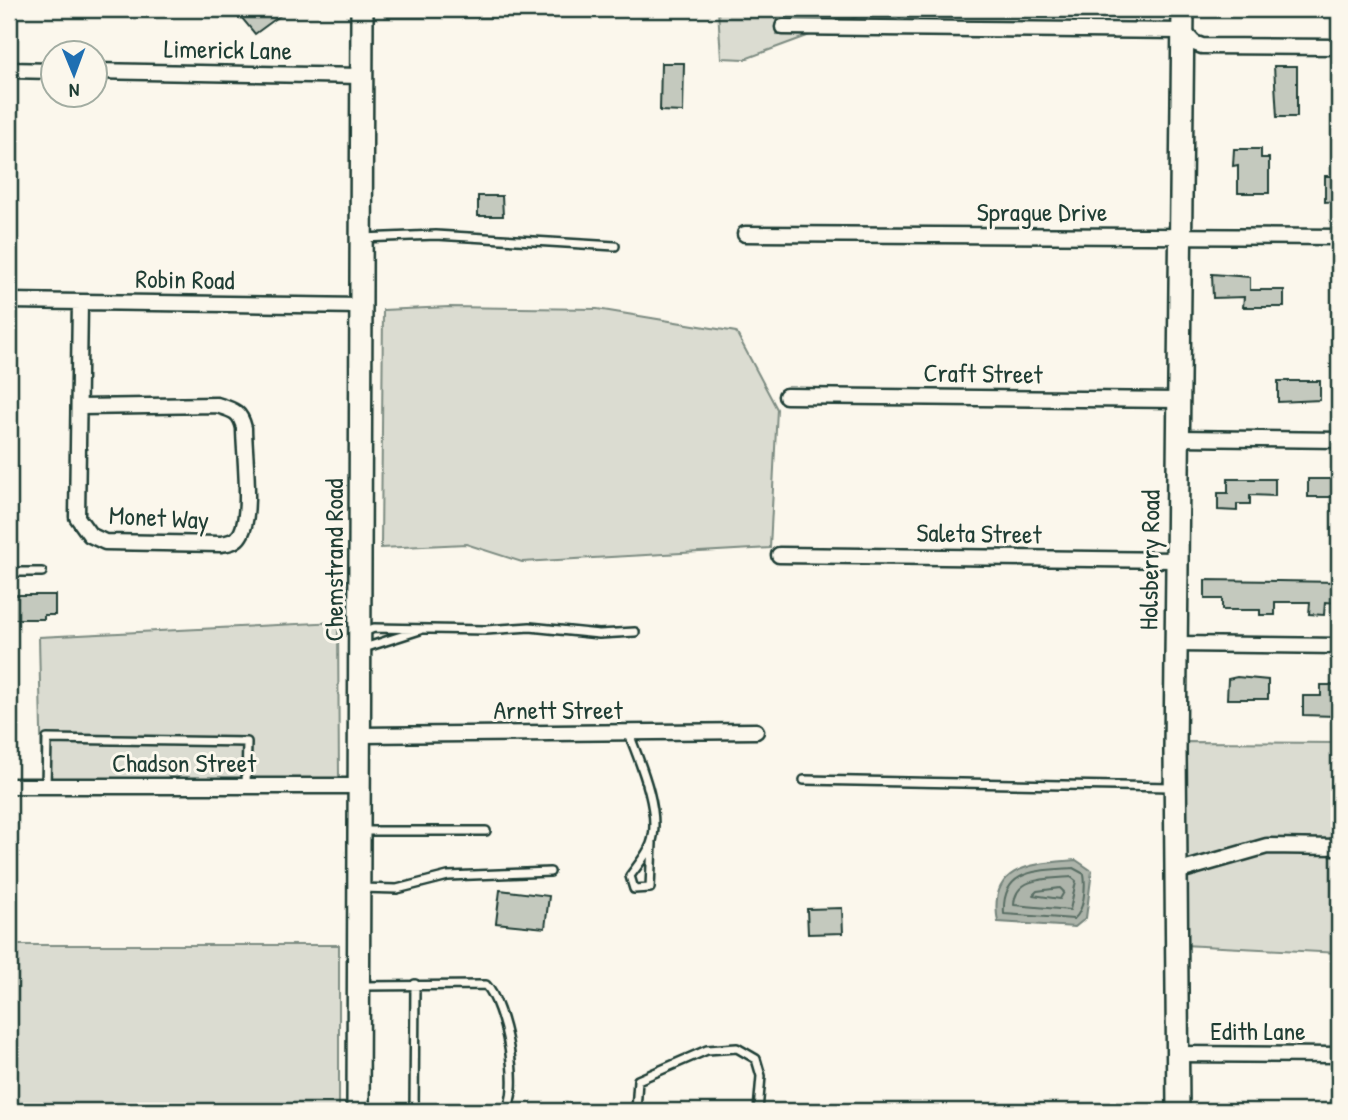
<svg xmlns="http://www.w3.org/2000/svg" width="1348" height="1120" font-family="'Patrick Hand',sans-serif">
	<style>
		.green { fill: #dbdcd1; stroke: #7d8c82; stroke-width: 2 }
		.water { fill: #adb4aa; stroke: #74847b; stroke-width: 2 }
		.lines { fill: none; stroke-linecap: round; stroke-linejoin: round }
		.shore { stroke: #586d63; stroke-width: 2 }
		.building { fill: #c4c9be; stroke: #1f3d34; stroke-width: 2 }
		.lane-casing { stroke: #1f3d34; stroke-width: 12 }
		.street-casing { stroke: #1f3d34; stroke-width: 19 }
		.secondary-casing { stroke: #1f3d34; stroke-width: 26 }
		.lane { stroke: #fbf7ec; stroke-width: 7 }
		.street { stroke: #fbf7ec; stroke-width: 14 }
		.secondary { stroke: #fbf7ec; stroke-width: 21 }
		.labels { text-anchor: middle; dominant-baseline: central; stroke-width: 6; stroke-linejoin: round; paint-order: stroke }
		.street-label { font-size: 26px; fill: #1f3d34; stroke: #fbf7ec }
	</style>
	<rect width="100%" height="100%" fill="#fbf7ec"/>
	<filter id="ink" filterUnits="userSpaceOnUse"><feTurbulence type="fractalNoise" baseFrequency=".0143" numOctaves="2"/><feDisplacementMap in="SourceGraphic" scale="14" xChannelSelector="R" yChannelSelector="G"/><feConvolveMatrix kernelMatrix="1 2 1 2 8 2 1 2 1" color-interpolation-filters="sRGB"/></filter>
	<g filter="url(#ink)">
		<path class="green" d="M385 9H590L575 17H385Z
			M718 9H873L849 20 776 19V34L810 35 745 59 721 58Z
			M449 307 597 309 736 332 777 409 770 548 522 562 466 544 381 548 383 310Z
			M338 622 339 778H42L39 637Z
			M1182 742 1339 743V953L1183 945Z
			M9 945H339V1111H9Z"/>
		<path class="water" d="M1076 860 1092 871 1086 918 1075 927 998 922C987 864 1034 864 1076 860Z"/>
		<g class="lines">
			<path class="shore" d="M1073 868 1084 874C1086 887 1084 911 1074 919L1004 914C1001 868 1038 871 1073 868Z
				M1071 877 1076 881 1070 910 1014 905C1015 876 1048 879 1071 877Z
				M1060 888 1064 892 1060 899 1033 895 1037 891Z"/>
		</g>
		<path class="building" d="M251 9H289L255 34 241 17Z
			M661 63H684L683 112 660 111Z
			M1274 66H1297V117H1277Z
			M1234 149H1261V158H1269V193H1238V165L1233 166Z
			M1325 176H1339V201L1325 202Z
			M478 196H502L503 216H478Z
			M1212 274 1250 277V290H1284V307H1243L1244 297 1213 298Z
			M1278 381H1320V400L1278 402Z
			M1228 479H1275V496L1250 495V504H1237V511L1218 510V493H1228Z
			M1308 479H1339V497H1308Z
			M1205 580 1339 582V603L1325 602 1324 615 1309 614 1310 602H1275V615H1260V610H1222V599H1205Z
			M9 595H55V615H44V619H11Z
			M1237 677 1268 680V699H1227L1228 679Z
			M1321 685H1336L1335 716 1303 715V696H1321Z
			M500 890 549 896 545 928 496 923Z
			M842 908 843 933 808 934 807 909Z"/>
		<g class="lines">
			<g class="lane-casing">
				<path id="lane" d="M362 238 436 235 615 246
					M9 572H42
					M364 632 374 628 486 630 530 627 599 634 635 632
					M361 649 420 630
					M629 734C640 762 662 814 651 844 647 855 637 866 630 876L634 889 650 888 652 843
					M804 780 1171 787
					M46 786 47 739 247 742 246 786
					M361 831H486
					M360 888 397 889 448 876 550 872
					M361 986 486 985C504 1003 523 1092 505 1111
					M414 1111 415 984
					M636 1111 638 1080 707 1050 737 1048 756 1059 761 1076 758 1111"/>
			</g>
			<g class="street-casing">
				<path id="street" d="M783 27 1183 31 1194 43 1202 46 1339 47
					M9 70 52 71
					M94 71 362 76
					M745 234 1339 237
					M9 301 361 306
					M786 396 1179 400
					M80 407 217 405C233 410 240 411 244 428 244 453 253 516 240 535 236 542 228 543 221 544L105 542 90 535 77 517 80 302
					M1179 438 1339 440
					M779 555 1177 560
					M1177 644 1339 646
					M360 735 756 731
					M9 786H360
					M1176 872 1267 846 1339 847
					M1177 1054 1339 1055"/>
			</g>
			<g class="secondary-casing">
				<path id="secondary" d="M358 1111 362 9
					M1178 1111 1175 751 1183 9"/>
			</g>
			<use href="#lane" class="lane"/>
			<use href="#street" class="street"/>
			<use href="#secondary" class="secondary"/>
		</g>
	</g>
	<g class="labels">
		<g class="street-label">
			<text transform="translate(228 49) rotate(1)">Limerick Lane</text>
			<text x="1042" y="211">Sprague Drive</text>
			<text transform="translate(185 279) rotate(1)">Robin Road</text>
			<text transform="translate(983 373) rotate(1)">Craft Street</text>
			<text transform="translate(159 517) rotate(3)">Monet Way</text>
			<text transform="translate(979 533) rotate(1)">Saleta Street</text>
			<text transform="translate(333 560) rotate(-90)">Chemstrand Road</text>
			<text transform="translate(1149 560) rotate(-89)">Holsberry Road</text>
			<text x="558" y="709">Arnett Street</text>
			<text x="184" y="762">Chadson Street</text>
			<text x="1258" y="1030">Edith Lane</text>
		</g>
	</g>
	<rect width="1348" height="1120" fill="none" stroke="#fbf7ec" stroke-width="35"/>
	<rect x="18" y="18" width="1313" height="1085" fill="none" stroke="#1f3d34" stroke-width="2.5" filter="url(#ink)"/>
	<g transform="translate(74 74) rotate(179)"><circle r="33" fill="#fbf7ec" stroke="#a3ada2" stroke-width="2"/>
	<path d="M0-5L12 26L0 18L-12 26Z" fill="#1f6fb2"/>
	<text y="-10" font-size="19" font-weight="bold" text-anchor="middle" fill="#1f3d34">N</text>
	</g>
</svg>
